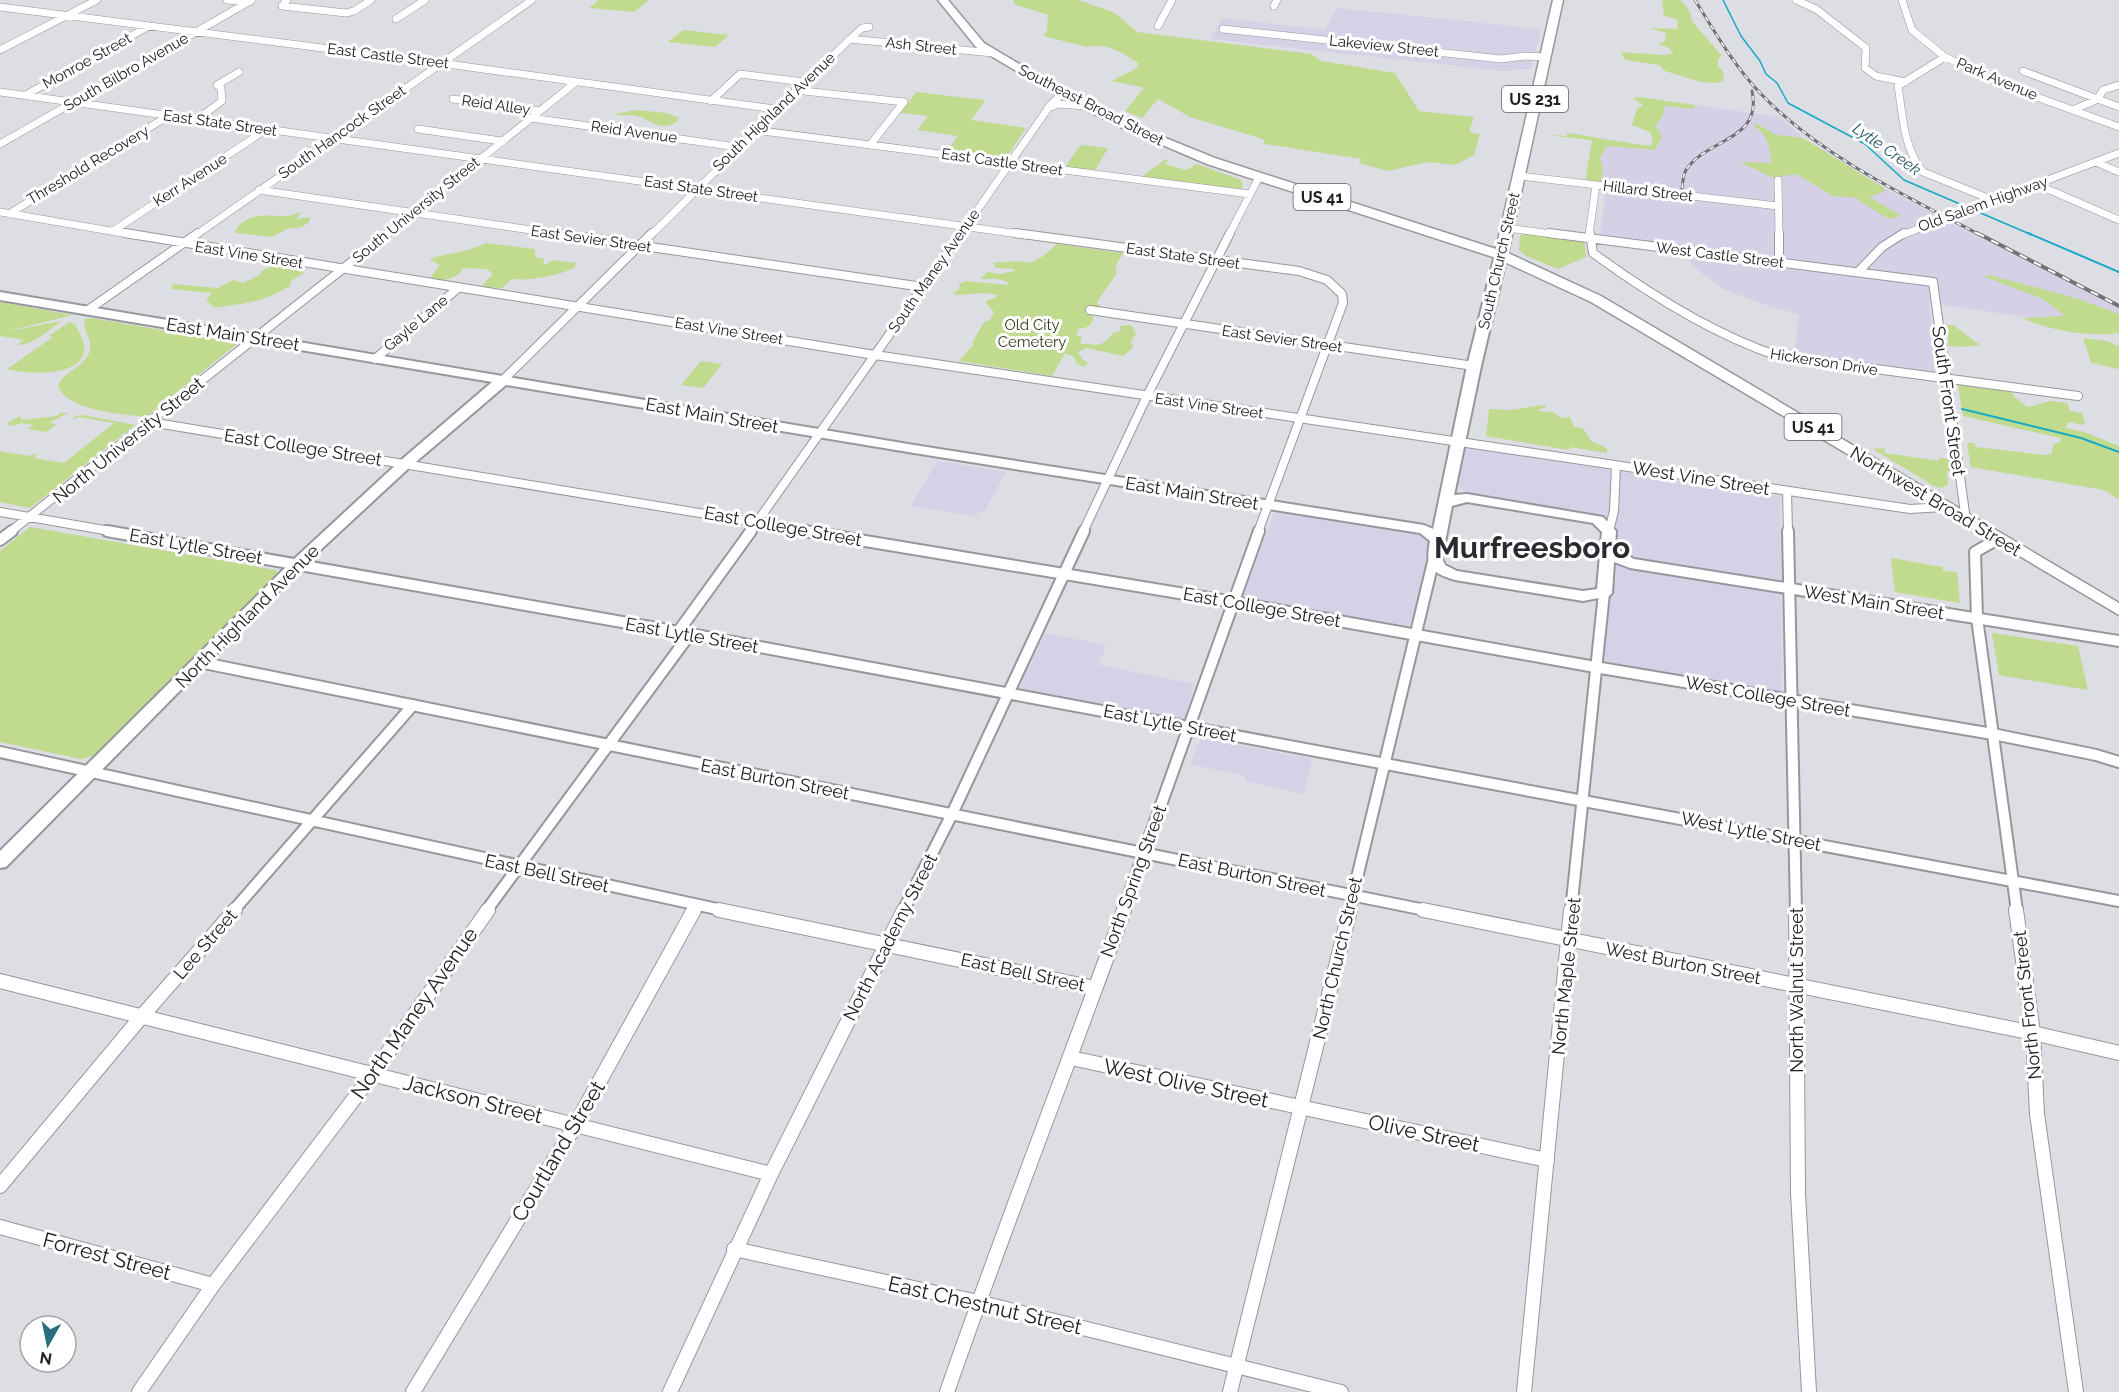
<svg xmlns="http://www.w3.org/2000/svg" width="2119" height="1392" font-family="Raleway,sans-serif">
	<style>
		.commercial { fill: #d6d1e6 }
		.industrial { fill: #d6d0e6 }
		.green { fill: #c0da8e }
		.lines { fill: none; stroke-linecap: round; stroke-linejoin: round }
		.stream-far1 { stroke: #14a9c7; stroke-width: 1.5 }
		.stream { stroke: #14a9c7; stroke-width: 2 }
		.street-far3-casing { stroke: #96969d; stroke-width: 8 }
		.street-far2-casing { stroke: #96969d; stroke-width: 10 }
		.street-far1-casing { stroke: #96969d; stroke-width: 14 }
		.street-casing { stroke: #96969d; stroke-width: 16 }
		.secondary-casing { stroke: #96969d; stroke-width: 4 }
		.primary-casing { stroke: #96969d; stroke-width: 3 }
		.street-far3 { stroke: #fff; stroke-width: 7 }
		.street-far2 { stroke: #fff; stroke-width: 8 }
		.street-far1 { stroke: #fff; stroke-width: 10 }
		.street { stroke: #fff; stroke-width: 14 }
		.secondary { fill: #fff; fill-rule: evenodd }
		.primary { fill: #fff; fill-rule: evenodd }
		.rail-far1-casing { stroke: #727277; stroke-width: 3 }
		.rail-casing { stroke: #727277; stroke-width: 4 }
		.rail-far1 { stroke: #fff; stroke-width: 1.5; stroke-dasharray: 5; stroke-linecap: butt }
		.rail { stroke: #fff; stroke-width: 2; stroke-dasharray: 8; stroke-linecap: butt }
		.labels { text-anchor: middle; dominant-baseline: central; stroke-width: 6; stroke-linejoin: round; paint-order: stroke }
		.far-street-label { font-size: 15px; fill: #202023; stroke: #fff }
		.far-park-label { font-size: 15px; fill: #313c18; stroke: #fff }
		.shield { fill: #fff; stroke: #636365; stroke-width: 1.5 }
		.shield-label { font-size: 16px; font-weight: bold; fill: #202023 }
		.far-water-label { font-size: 16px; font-style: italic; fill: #1f5561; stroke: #fff }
		.street-label { font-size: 18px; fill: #202023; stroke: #fff }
		.near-street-label { font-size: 21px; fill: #202023; stroke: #fff }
		.town-label { font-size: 30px; font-weight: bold; fill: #2b2a30; stroke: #fff }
	</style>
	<rect width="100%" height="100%" fill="#dddde4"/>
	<path class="commercial" d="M1337 8 1541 29 1531 69 1503 71 1211 39 1222 18 1325 30Z
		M1463 447 1780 496 1782 693 1603 661 1613 551 1614 520 1469 497 1455 481Z
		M938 461 1006 472 984 512 979 511 976 516 910 506Z
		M1279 511 1408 529 1424 534 1431 541 1411 624 1399 627 1246 599 1244 595 1274 514Z
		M1045 633 1106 645 1099 665 1194 684 1185 718 1178 719 1019 689Z
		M1201 738 1312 759 1304 794 1245 781V776L1190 764Z"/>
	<path class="industrial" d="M1696 105 1780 117 1803 138 1884 188 2119 309V332L2109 334 2019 316 1929 303 1937 376 1787 354 1795 349 1799 314 1771 307 1723 289 1695 268 1684 253 1599 242 1606 189 1601 183 1603 169 1600 158 1607 146 1655 150 1662 137 1656 126 1664 113 1663 110 1665 106 1693 109Z"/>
	<path class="green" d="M599 0H649L634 12 589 8Z
		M1014 0H1079L1115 13 1137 32 1311 54 1321 61 1395 73 1419 111 1474 117 1469 132 1480 134 1474 155 1455 165 1427 162 1388 171 1359 163 1362 159 1265 144 1263 139 1190 117 1158 99 1142 118 1125 111 1143 89 1149 94 1142 87 1111 81 1137 68 1138 63C1124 53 1105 42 1087 47L1043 36 1047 31 1048 15 1014 4Z
		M1662 0H1680C1686 6 1692 11 1691 20L1722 56 1718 59V66L1724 73 1723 81 1716 83 1701 82 1665 71 1659 65 1625 60 1621 52 1663 55 1673 54 1669 48 1658 44 1665 41 1666 33 1650 28 1678 29 1677 19 1664 16Z
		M683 30 729 35 715 47 668 42Z
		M916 92 985 100 971 120 1026 128 1005 160 946 152 958 136 917 130 928 116 901 113Z
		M1639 97 1696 105 1693 109 1665 106 1663 110 1664 113 1656 126 1662 137 1655 150 1607 146 1600 158 1603 169 1601 183 1585 181 1592 140 1546 135 1567 136V133C1596 137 1623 143 1651 146L1653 140 1650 132 1632 125 1637 108 1644 106 1633 98Z
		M636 110 666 113 679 118 677 122C657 132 654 121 638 116 631 114 622 117 615 114Z
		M1755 123 1777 135 1803 138 1884 188 1885 191 1869 197 1901 216 1889 219 1856 199 1861 198 1833 196 1796 174 1773 178 1740 162 1772 163C1770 146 1767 135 1753 125Z
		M1081 145 1108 148 1094 172 1064 168Z
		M1166 159 1169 160 1164 164 1186 170 1197 164 1241 180 1243 186 1240 191 1140 178Z
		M302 212 296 219 310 217 309 222 302 227 287 229 272 237 236 233 235 231C246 213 266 215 283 216 289 217 296 213 302 212Z
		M1524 233 1584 240 1586 257 1558 269 1526 256 1519 250 1520 236Z
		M486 243 535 249V257L544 259 543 262 545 265 554 260 576 263 574 268C557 276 530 281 512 279L502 288 481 287 493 274 487 269 463 268C456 280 443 282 430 278L440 265 429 259C448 253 469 252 486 243Z
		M1057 244 1123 253 1115 267 1117 273 1097 302 1102 309 1092 312C1096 322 1089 329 1079 328L1076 335 1082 337 1080 344C1098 344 1101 349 1113 333L1121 331 1119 326 1131 325 1136 334 1131 341 1133 347 1124 356 1086 348 1078 352 1083 360 1088 362 1085 367 1077 364 1074 357 1065 353 1052 376 959 361 974 344 972 343 984 322 990 320 994 312 985 302 998 296C983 289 968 297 953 294L960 288 959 284 967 281 1007 285 1009 283 999 279H980L987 272 1000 274 1015 271 1014 269 996 268 993 263 1018 261 1031 263 1045 255Z
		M272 266 305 272 291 281 290 286C261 303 246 303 214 308L206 299 212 293 171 289 173 284 218 288 233 280 243 283 261 274V271Z
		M1989 275 2076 298 2119 314V333C2086 337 2053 331 2022 318L2065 316 2043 299 1985 277Z
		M0 302 73 315 3 332 61 321C50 330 31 346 17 345L24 340 0 336Z
		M91 318 238 343 146 417C122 414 67 411 58 386 63 372 81 369 88 355 96 342 81 332 85 319Z
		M69 322 75 324C78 331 86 343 84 351 80 378 26 374 7 369L53 337 49 336Z
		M1946 325H1953L1980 345 1966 347 1949 346Z
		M2083 338 2107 341 2119 346V369L2091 363Z
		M701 361 722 364 703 388 681 385Z
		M1958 385 2012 392 2014 397 2028 407 2051 401 2067 403 2070 411 2082 413 2085 423 2083 425 2068 422 2066 428 2084 432 2119 446V500L2104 490 1971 467 1967 443H1974L1976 447 2044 455 2051 454 2054 444 2061 442V438L1963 416Z
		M1544 405 1546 408 1538 409 1539 411 1553 412 1561 418 1570 417 1574 427 1583 428 1591 441 1607 448V453L1570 447 1569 450 1486 436 1489 409 1511 410Z
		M60 413H68L50 422 56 425 46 432 28 429 33 425 21 423 14 426 6 424 20 416 21 420 57 416Z
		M83 415 135 425 30 508 0 502V451L29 456 37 453 34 458 64 463 114 423 79 417 71 420 75 416Z
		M1884 448 1885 453 1939 461V457L1950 460 1952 471H1947L1948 485 1941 488 1934 486 1873 449Z
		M30 527 276 570 278 574 93 756 81 759 0 742V551Z
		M1891 558 1943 567V571L1957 572 1960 603 1895 592Z
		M1992 633 2078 646 2088 690 1999 675Z"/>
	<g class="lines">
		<path class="stream-far1" d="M1723 0 1741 36 1760 61 1766 74 1777 83 1788 103 1865 144 1904 180 2032 235"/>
		<path class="stream" d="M2028 233 2119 272
			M1962 409 2081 438 2119 452"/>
		<g class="street-far3-casing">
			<path id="street-far3" d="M227 0 249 2
				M287 0 282 6 346 13 354 11 371 0
				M1796 0 1816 9 1866 48 1865 68 1876 76 1905 82
				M1902 0 1912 30 1945 57 2004 85 2119 127
				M1274 6 1277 0
				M0 7 440 63 775 109
				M396 19 425 0
				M1158 26 1172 0
				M1223 29 1501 59 1525 56 1545 57
				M850 39 993 53
				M0 50 97 0
				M1945 57 1898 86C1903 116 1903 147 1923 172L1995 201
				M2023 71 2119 107
				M795 90 904 102
				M0 92 1026 235
				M24 96 149 26
				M453 99 539 111
				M711 101 740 74 804 82
				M1048 108 1059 104 1086 106
				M2073 110 2098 99 2103 90 2119 85
				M531 118 737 147
				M196 120 222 101 221 88 217 85 239 72
				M418 129 501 141
				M755 130 1249 194
				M0 144 252 0
				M870 145 904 102
				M2096 162 2119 172
				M1519 176 1778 206
				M1778 180 1779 235
				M2038 185 2119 220
				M259 190 565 235
				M0 212 134 235
				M9 214 168 116
				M1507 228 1560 235
				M113 231 267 129
				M196 235 532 0
				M386 235 576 82
				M651 235 850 39 862 28 869 27
				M960 235 1051 104 1062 94
				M1229 235 1259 177
				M1589 235 1596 185
				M1902 235 2119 153"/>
		</g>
		<g class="street-far2-casing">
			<path id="street-far2" d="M125 233 875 355 1910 509 1944 507
				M555 233 923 287
				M1015 233 1299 271 1327 280 1342 294 1343 303 1258 532
				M1549 233 1933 282 1966 520
				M1590 233 1593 253C1649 294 1712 334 1778 356L2078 396
				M1779 233V262
				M1858 272 1882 247 1904 233
				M88 310 198 233
				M1090 310 1474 366
				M375 359 458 288
				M503 380 652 233
				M150 422 814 532
				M1787 491 1788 532
				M0 512 116 532
				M1609 531 1614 511 1616 466
				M10 532 388 233
				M750 532 961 233
				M1083 532 1147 396 1230 233"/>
		</g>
		<g class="street-far1-casing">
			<path id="street-far1" d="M107 531 690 634 2119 901
				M805 531 1233 602 1595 667 1993 734 2096 755 2119 762
				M1788 531 1796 911
				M1998 539 1975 552 1977 618 2017 911
				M0 540 12 531
				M678 632 751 531
				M199 662 1430 911
				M0 752 726 911
				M233 911 413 705
				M486 911 690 634
				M694 911 697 905
				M903 911 952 814 1084 531
				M1123 911 1259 531
				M1349 911 1434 558
				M1571 911 1604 593"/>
		</g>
		<g class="street-casing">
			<path id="street" d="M719 910 1095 988
				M1423 910 2033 1033 2119 1053
				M1796 910 1798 1193 1809 1392
				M2016 910 2033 1033 2037 1114 2076 1392
				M0 981 771 1174
				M1071 1058 1547 1160
				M0 1186 142 1016 235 910
				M0 1227 213 1285
				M734 1249 978 1302 1341 1392
				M139 1392 213 1285 372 1075 488 910
				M413 1392 576 1124 694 910
				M670 1392 771 1174 904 910
				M947 1392C1003 1230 1066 1071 1124 910
				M1230 1392 1350 910
				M1524 1392 1571 910"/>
		</g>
		<g class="secondary-casing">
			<path id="secondary" d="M1501 251 1507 255 1481 366 1454 495 1467 494 1603 517 1616 531 1615 548 1634 559 2119 636V646L1630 568 1614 562 1612 593 1609 596 1583 601 1455 580C1430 573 1425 566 1430 541L1420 533 914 453 506 385 410 467 302 567 6 867 0 868V851L292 561 400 461 492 382 0 300V292L914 445 1424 525 1433 529 1467 366 1495 255ZM1467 502 1593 523 1602 532 1597 589 1583 591 1457 571 1445 565 1442 558 1452 506Z"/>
		</g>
		<g class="primary-casing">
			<path id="primary" d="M938 0H948L984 43 1066 92 1126 122 1215 158 1496 249 1553 0H1563L1508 253 1601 296 2119 603V615L1591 302 1496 258 1207 164 1118 126 1058 96 976 47Z"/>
		</g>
		<use href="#street-far3" class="street-far3"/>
		<use href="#street-far2" class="street-far2"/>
		<use href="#street-far1" class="street-far1"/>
		<use href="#street" class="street"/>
		<use href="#secondary" class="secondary"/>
		<use href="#primary" class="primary"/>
		<g class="rail-far1-casing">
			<path id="rail-far1" d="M1695 0C1715 32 1734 66 1761 94 1821 156 1904 195 1980 235
				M1682 188C1683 182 1683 175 1686 170 1707 138 1763 141 1752 91"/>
		</g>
		<g class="rail-casing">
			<path id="rail" d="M1977 233 2119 306"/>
		</g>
		<use href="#rail-far1" class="rail-far1"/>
		<use href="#rail" class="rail"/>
	</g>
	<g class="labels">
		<g class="far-street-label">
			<text transform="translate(921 46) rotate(6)">Ash Street</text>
			<text transform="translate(1384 46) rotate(6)">Lakeview Street</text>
			<text transform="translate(388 56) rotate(7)">East Castle Street</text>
			<text transform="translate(87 61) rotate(-29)">Monroe Street</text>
			<text transform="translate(126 72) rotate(-30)">South Bilbro Avenue</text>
			<text transform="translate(1997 79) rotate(23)">Park Avenue</text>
			<text transform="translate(496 105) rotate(8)">Reid Alley</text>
			<text transform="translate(1091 105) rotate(27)">Southeast Broad Street</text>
			<text transform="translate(774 112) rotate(-44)">South Highland Avenue</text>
			<text transform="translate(220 123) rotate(8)">East State Street</text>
			<text transform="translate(342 132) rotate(-35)">South Hancock Street</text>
			<text transform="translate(634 132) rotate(8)">Reid Avenue</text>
			<text transform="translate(1002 162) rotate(8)">East Castle Street</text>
			<text transform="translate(88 165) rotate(-31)">Threshold Recovery</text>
			<text transform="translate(190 180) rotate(-33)">Kerr Avenue</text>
			<text transform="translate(701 189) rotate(8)">East State Street</text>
			<text transform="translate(1648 191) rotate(7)">Hillard Street</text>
			<text transform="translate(1983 204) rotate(-20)">Old Salem Highway</text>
			<text transform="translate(416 210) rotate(-39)">South University Street</text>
			<text transform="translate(591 239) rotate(8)">East Sevier Street</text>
			<text transform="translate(249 255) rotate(9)">East Vine Street</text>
			<text transform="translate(1720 255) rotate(7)">West Castle Street</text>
			<text transform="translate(1183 256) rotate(8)">East State Street</text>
			<text transform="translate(1499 261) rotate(-77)">South Church Street</text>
			<text transform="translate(934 271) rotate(-55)">South Maney Avenue</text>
			<text transform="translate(416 323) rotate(-40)">Gayle Lane</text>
			<text transform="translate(729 331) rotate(9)">East Vine Street</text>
			<text transform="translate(1282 339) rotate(8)">East Sevier Street</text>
			<text transform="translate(1824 362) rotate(9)">Hickerson Drive</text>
			<text transform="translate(1209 406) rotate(8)">East Vine Street</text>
		</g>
		<g class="far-park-label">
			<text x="1032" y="325">Old City<tspan x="1032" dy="17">Cemetery</tspan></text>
		</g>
		<g class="shield">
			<rect x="1502" y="86" width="66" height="26" rx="4.5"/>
			<rect x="1293.5" y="184" width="57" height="26" rx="4.5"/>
			<rect x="1784.5" y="414" width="57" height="26" rx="4.5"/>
		</g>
		<g class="shield-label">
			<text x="1535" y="99">US 231</text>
			<text x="1322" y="197">US 41</text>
			<text x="1813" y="427">US 41</text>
		</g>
		<g class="far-water-label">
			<text transform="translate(1887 149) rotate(35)">Lytle Creek</text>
		</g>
		<g class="street-label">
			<text transform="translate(233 334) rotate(9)">East Main Street</text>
			<text transform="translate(1949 401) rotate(82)">South Front Street</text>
			<text transform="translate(712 415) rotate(10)">East Main Street</text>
			<text transform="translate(128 440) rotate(-39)">North University Street</text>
			<text transform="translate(303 447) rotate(9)">East College Street</text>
			<text transform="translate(1701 478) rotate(9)">West Vine Street</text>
			<text transform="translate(1192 493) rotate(9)">East Main Street</text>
			<text transform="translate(1936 501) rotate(31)">Northwest Broad Street</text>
			<text transform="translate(783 526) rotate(10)">East College Street</text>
			<text transform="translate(196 546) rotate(10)">East Lytle Street</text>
			<text transform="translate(1874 602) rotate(9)">West Main Street</text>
			<text transform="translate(1262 607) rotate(10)">East College Street</text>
			<text transform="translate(247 616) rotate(-45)">North Highland Avenue</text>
			<text transform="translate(692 635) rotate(10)">East Lytle Street</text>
			<text transform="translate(1768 696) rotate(10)">West College Street</text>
			<text transform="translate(1170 723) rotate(11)">East Lytle Street</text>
			<text transform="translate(775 779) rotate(11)">East Burton Street</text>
			<text transform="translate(1751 831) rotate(11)">West Lytle Street</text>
			<text transform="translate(547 873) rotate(12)">East Bell Street</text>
			<text transform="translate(1252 875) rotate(12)">East Burton Street</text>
			<text transform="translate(1133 881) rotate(-70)">North Spring Street</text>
			<text transform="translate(890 937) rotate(-63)">North Academy Street</text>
			<text transform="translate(205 944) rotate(-49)">Lee Street</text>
			<text transform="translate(1337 958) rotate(-77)">North Church Street</text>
			<text transform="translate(1683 963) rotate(11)">West Burton Street</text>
			<text transform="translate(1023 972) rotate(12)">East Bell Street</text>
			<text transform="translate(1566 976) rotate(-84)">North Maple Street</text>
			<text transform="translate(1796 990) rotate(-90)">North Walnut Street</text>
			<text transform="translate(2027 1005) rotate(-96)">North Front Street</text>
		</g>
		<g class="near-street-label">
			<text transform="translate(414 1013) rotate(-55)">North Maney Avenue</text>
			<text transform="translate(1186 1083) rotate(12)">West Olive Street</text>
			<text transform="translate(473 1099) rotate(14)">Jackson Street</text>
			<text transform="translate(1424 1133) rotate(12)">Olive Street</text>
			<text transform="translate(558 1151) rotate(-59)">Courtland Street</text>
			<text transform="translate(107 1256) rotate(15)">Forrest Street</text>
			<text transform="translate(985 1305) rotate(13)">East Chestnut Street</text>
		</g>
		<g class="town-label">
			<text x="1532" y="547">Murfreesboro</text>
		</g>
	</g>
	<g transform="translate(48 1344) rotate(189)"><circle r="28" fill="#ffffff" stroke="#a6a6a7" stroke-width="1.5"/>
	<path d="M0-4.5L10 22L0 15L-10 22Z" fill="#276f7a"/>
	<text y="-9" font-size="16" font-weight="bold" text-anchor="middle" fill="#202023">N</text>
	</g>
</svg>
